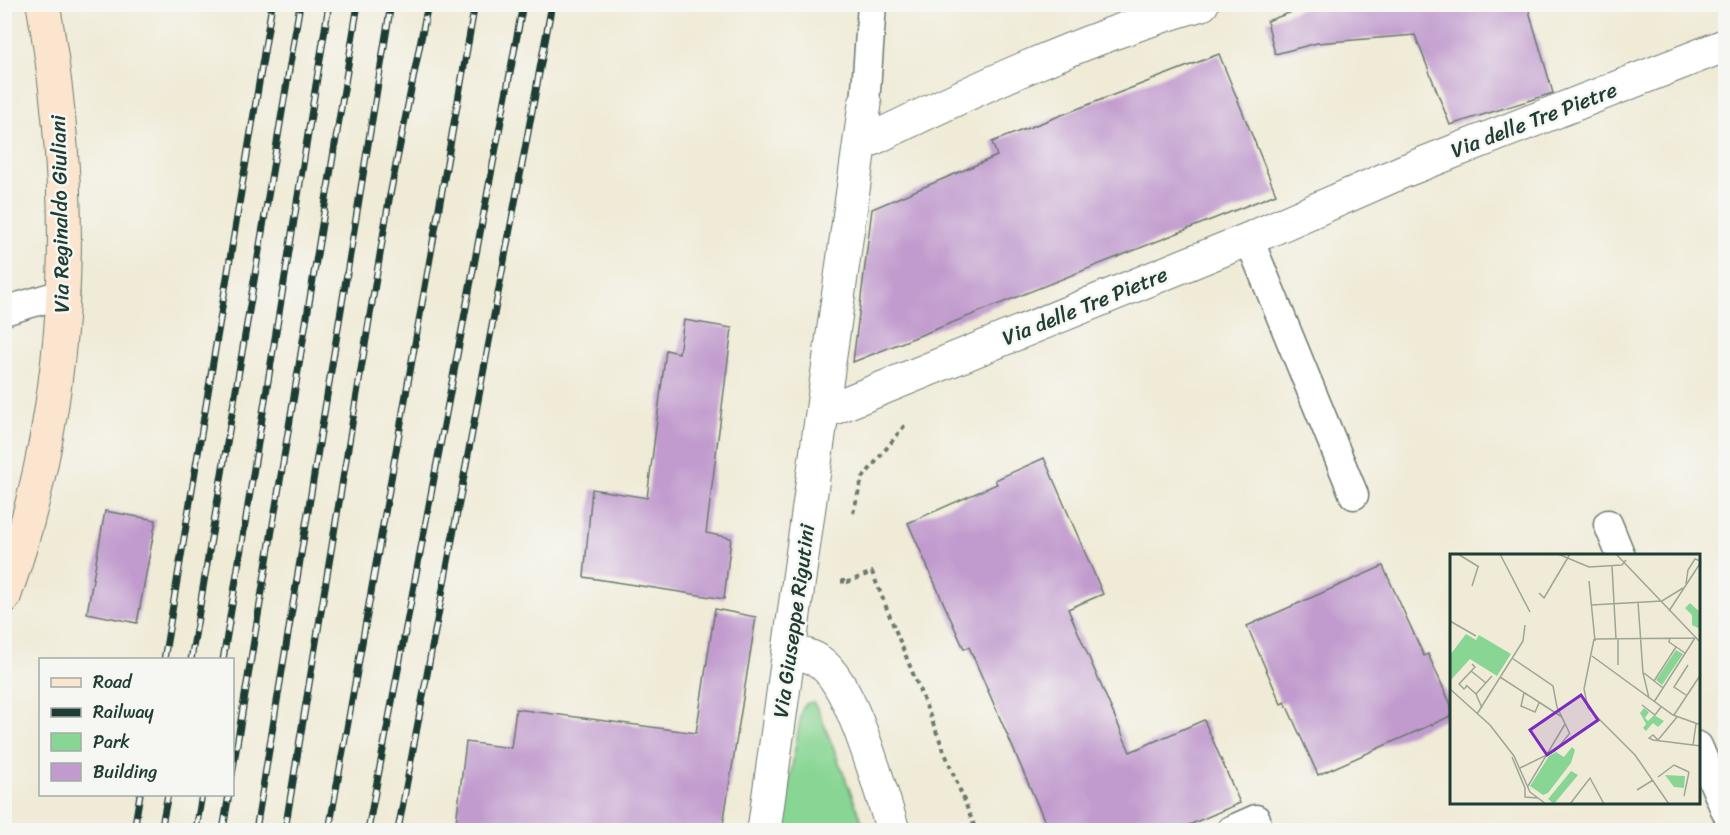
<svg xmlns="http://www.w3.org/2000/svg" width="1730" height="835" font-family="Sriracha,sans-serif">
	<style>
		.green { fill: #89d694; stroke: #548a64; stroke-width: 1.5 }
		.building { fill: #c19bce }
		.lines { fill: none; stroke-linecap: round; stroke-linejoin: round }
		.lane-casing { stroke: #687a6d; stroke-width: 31 }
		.street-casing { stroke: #687a6d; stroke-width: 35 }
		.secondary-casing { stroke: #687a6d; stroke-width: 35 }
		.path { stroke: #687a6d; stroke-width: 4; stroke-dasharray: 4.5 4.5; stroke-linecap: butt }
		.lane { stroke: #fff; stroke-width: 28 }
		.street { stroke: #fff; stroke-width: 33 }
		.secondary { stroke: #fce5cf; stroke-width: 33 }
		.rail-casing { stroke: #1f3d34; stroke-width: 7 }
		.rail { stroke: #f6f6f2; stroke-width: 4.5; stroke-dasharray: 14; stroke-linecap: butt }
		.labels { text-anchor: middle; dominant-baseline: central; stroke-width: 5; stroke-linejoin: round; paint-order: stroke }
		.street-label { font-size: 21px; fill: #1f3d34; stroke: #f6f6f2 }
		.inset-road { fill: none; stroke: #9ca596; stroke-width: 1.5 }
		.view { fill: #7b2cbf; fill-opacity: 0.15; stroke: #7b2cbf; stroke-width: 3 }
		.inset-edge { fill: none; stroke: #1f3d34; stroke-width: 3 }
	</style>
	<rect width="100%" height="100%" fill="#f6f6f2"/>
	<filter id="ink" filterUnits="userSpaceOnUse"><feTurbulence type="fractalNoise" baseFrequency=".0167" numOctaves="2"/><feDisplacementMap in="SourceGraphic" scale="12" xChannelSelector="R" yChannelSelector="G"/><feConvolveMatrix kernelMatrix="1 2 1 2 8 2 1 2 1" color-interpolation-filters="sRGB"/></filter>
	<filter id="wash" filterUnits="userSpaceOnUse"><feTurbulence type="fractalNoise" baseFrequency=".008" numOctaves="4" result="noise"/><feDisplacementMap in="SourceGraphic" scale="24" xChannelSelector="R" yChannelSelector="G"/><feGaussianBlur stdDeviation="1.35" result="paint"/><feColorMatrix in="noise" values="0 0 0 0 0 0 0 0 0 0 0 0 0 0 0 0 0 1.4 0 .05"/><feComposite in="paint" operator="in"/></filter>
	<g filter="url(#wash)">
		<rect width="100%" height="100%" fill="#f0ebd7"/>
		<path class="green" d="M813 702 820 714 864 826 840 830H781L802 709 807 703Z"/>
		<g id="blocks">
			<path class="building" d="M1314 4H1527L1553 93 1450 125 1415 35 1317 43 1275 54 1267 21Z
				M1219 54 1276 194 853 362 872 209 997 156 992 142Z
				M684 320 732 328 706 533 731 538 724 599 584 577 592 489 647 498 666 350 679 353Z
				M1044 458 1103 594 1068 609 1130 752 1204 720 1240 803 1175 831H1049L969 647 964 649 908 523 997 484 995 480Z
				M105 511 156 520 137 623 87 613Z
				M1383 566 1424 656 1428 654 1451 705V716L1318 775 1285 702 1281 704 1247 626Z
				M715 609 756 617 722 831H455L466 742 511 748 516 709 696 733Z"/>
		</g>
	</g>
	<g filter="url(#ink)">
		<use href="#blocks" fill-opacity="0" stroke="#687a6d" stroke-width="1.5"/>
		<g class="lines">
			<g class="lane-casing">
				<path id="lane" d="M865 104 872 4
					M1249 239 1354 495
					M4 311 65 293
					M1608 524 1621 556
					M1698 746 1726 812
					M1231 830 1256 819"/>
			</g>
			<g class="street-casing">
				<path id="street" d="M860 145C971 91 1083 38 1202 4
					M824 412 1249 239 1404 171 1726 45
					M789 652C801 654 811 655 820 662 853 685 880 791 893 830
					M764 830 865 104"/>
			</g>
			<g class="secondary-casing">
				<path id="secondary" d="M4 597C72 403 79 206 43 4"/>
			</g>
			<path class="path" d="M853 513 862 479 905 425
				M843 579V584L872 572 976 830
				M4 723 10 725"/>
			<use href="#lane" class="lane"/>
			<use href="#street" class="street"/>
			<use href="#secondary" class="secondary"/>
			<g class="rail-casing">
				<path id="rail" d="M164 660 272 4
					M191 660 300 4
					M223 660 329 4
					M232 775 358 4
					M134 830 140 794
					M161 830 168 794
					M196 830 202 794
					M223 830 229 794
					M256 830 391 4
					M285 830 389 200 428 4
					M329 830 475 4
					M368 830 523 4
					M398 830 552 4"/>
			</g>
			<use href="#rail" class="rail"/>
		</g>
	</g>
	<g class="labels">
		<g class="street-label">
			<text transform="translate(1534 120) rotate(-21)">Via delle Tre Pietre</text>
			<text transform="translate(60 214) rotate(-91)">Via Reginaldo Giuliani</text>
			<text transform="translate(1085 306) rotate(-22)">Via delle Tre Pietre</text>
			<text transform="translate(794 621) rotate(-82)">Via Giuseppe Rigutini</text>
		</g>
	</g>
	<g transform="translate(1450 554)">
		<rect width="250" height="250" fill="#f0ebd7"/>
		<path d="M240 49 250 58V75L242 71V61L235 54ZM16 80 26 86 29 81 61 100 47 122 20 105 0 127V101ZM226 96 233 100 212 131 206 126ZM194 154 199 158 195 164 198 167 204 161 214 167 208 173 203 169 196 177 193 174 196 170 190 159ZM122 193 125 196 121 209 98 239 93 241 80 232 99 202 106 198 114 203ZM121 217 128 221 104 250 98 245ZM215 221 235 222 234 234 224 233Z" fill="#89d694"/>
		<path class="inset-road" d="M8 0 29 13M50 0 80 58M108 0 139 13 172 11 176 6M166 0 251 89M162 12 166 85M139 27 145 87M236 30 238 16 245 5 251 7M22 32 28 13M89 39 94 44 120 0M188 48 193 119 199 144M141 51 212 47 233 34M219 57 251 8M0 67 26 82M220 84 219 88 235 99M144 85 245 84M144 85 134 135 138 154 185 201 219 250M168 85V111M142 102 223 161 251 171M62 104 103 132 107 153 120 180M21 117 36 129M194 119 213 134M50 123 112 163M204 127 226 93M16 131 26 140 32 154M17 132 14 135 9 130 25 113 22 110M0 135 40 171 64 202 80 238 96 250M74 139 71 152 85 158 89 149M26 140 42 122M236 141 224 133 238 111M204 148 245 84M192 151 205 161 211 153M27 160 73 87 75 71M224 161 251 120M208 186 203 181 199 184 203 186 251 192M208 186 227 163M243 191 246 170M62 203 75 234V243L88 244M70 214 105 197 120 179M208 223 224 211 239 218M78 232 115 170M187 236 203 226M234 242 239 218M120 250 140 224 154 250"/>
		<path class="view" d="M131 141 148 166 97 201 80 176Z"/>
		<rect width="250" height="250" class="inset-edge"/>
	</g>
	<rect width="1730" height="835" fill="none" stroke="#f6f6f2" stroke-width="24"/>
	<rect x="39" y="658" width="195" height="138" fill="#f6f6f2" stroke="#a0aca6" stroke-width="1.5"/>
	<rect x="51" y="678" width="30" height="9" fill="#fce5cf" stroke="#a0aca6" stroke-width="1.5"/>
	<text x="93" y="688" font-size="18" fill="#1f3d34">Road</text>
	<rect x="51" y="708" width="30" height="9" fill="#1f3d34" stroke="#a0aca6" stroke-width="1.5"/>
	<text x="93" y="718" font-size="18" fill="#1f3d34">Railway</text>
	<rect x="51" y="733" width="30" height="18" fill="#89d694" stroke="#a0aca6" stroke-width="1.5"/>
	<text x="93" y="748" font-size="18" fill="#1f3d34">Park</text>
	<rect x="51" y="763" width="30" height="18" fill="#c19bce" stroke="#a0aca6" stroke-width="1.5"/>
	<text x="93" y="778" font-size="18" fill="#1f3d34">Building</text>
</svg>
